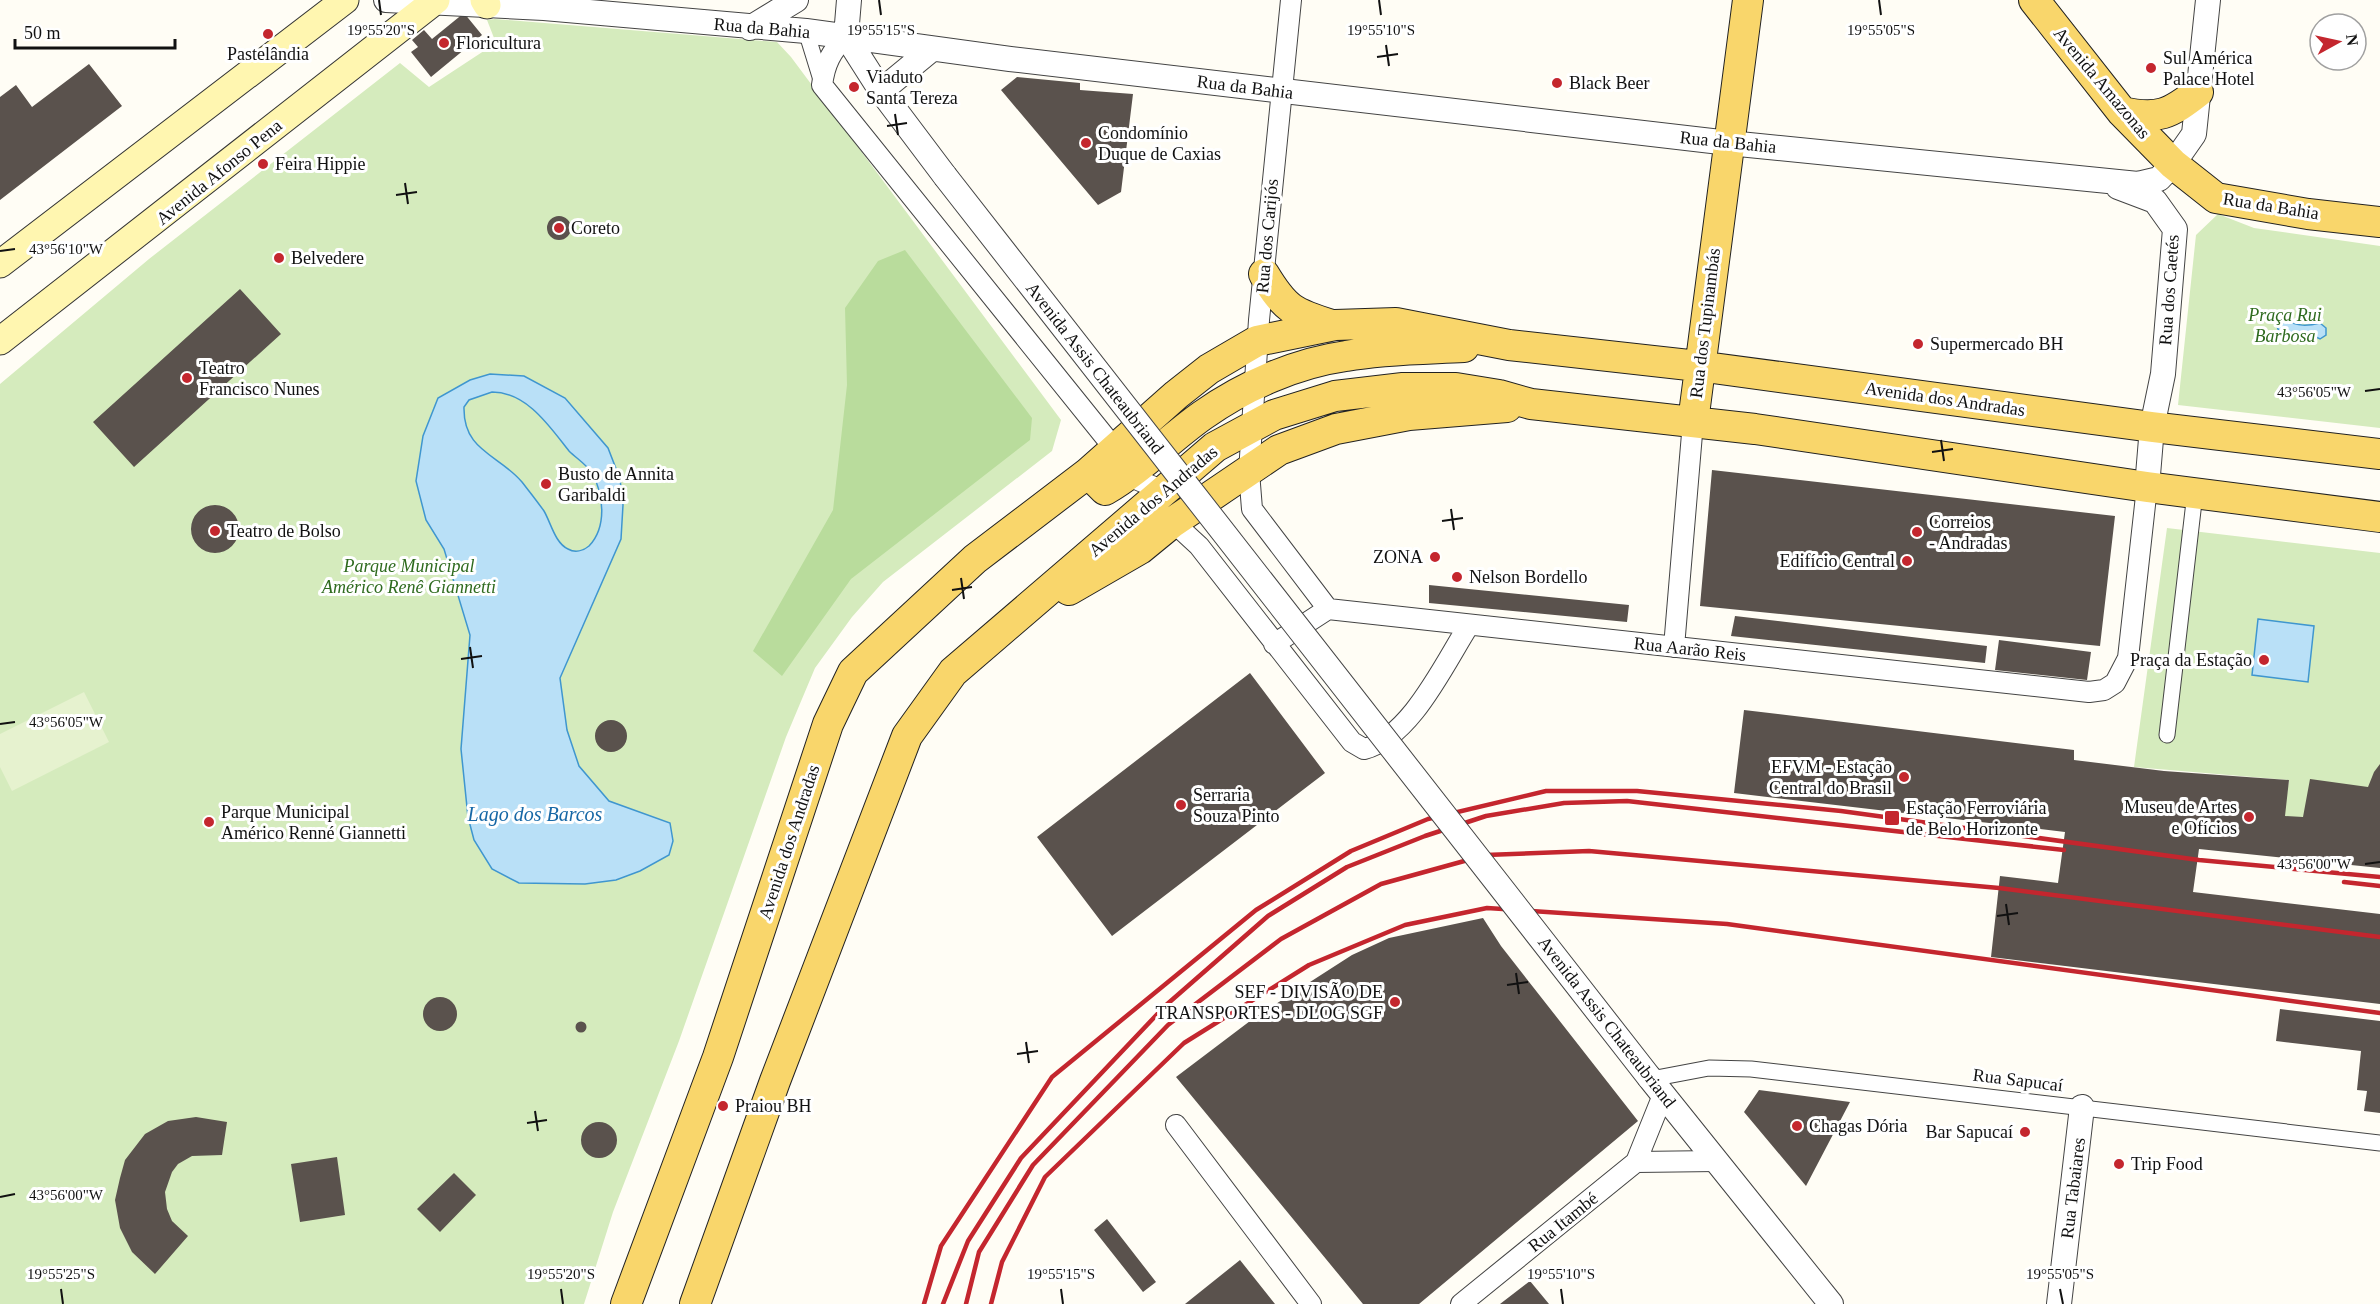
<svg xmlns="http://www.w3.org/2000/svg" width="2380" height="1304" font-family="Georgia,serif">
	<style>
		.green { fill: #d5ebbd }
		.forest { fill: #b9dc9c }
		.pitch { fill: #e6f2cf }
		.water { fill: #b9e0f7; stroke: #3f96cf; stroke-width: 1.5; fill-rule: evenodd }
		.building { fill: #5a524d }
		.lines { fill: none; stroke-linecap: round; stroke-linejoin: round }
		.pedestrian-casing { stroke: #444; stroke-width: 17 }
		.minor-casing { stroke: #444; stroke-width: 22 }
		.tertiary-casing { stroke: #444; stroke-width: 26 }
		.secondary-casing { stroke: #333; stroke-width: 29 }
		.primary-casing { stroke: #222; stroke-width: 32 }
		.pedestrian { stroke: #fff; stroke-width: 15 }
		.minor { stroke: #fff; stroke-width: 20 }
		.tertiary { stroke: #fff; stroke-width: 24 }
		.secondary { stroke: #fff6b0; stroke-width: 27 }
		.primary { stroke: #f9d66b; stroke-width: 30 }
		.rail { stroke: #c4262e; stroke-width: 4.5 }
		.tertiary-bridge-casing { stroke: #444; stroke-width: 26; stroke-linecap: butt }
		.tertiary-bridge { stroke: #fff; stroke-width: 24 }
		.ticks { fill: none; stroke: #111; stroke-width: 2 }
		.poi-dot { fill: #c4262e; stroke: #fff; stroke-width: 2 }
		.labels { text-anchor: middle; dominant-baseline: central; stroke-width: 6; stroke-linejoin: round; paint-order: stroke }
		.street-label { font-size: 18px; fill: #111; stroke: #fff }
		.poi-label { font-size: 18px; fill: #111; stroke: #fff; text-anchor: start }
		.park-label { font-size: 18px; font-style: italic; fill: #2f6b1f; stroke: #fff }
		.water-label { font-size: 20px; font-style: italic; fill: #1768a6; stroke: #fff }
		.ticks-label { font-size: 15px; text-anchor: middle; fill: #111; stroke: #fff; stroke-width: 6; stroke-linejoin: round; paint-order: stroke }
	</style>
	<rect width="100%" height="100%" fill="#fffdf5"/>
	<path class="green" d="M495 19 777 42 791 57 1061 420 1052 451 883 582 852 617 815 668 786 737 679 1041 613 1212 584 1304H0V384L149 259 400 63 429 87 496 43 487 20Z
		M2218 214 2254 228 2380 246V428L2178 405 2196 235Z
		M2167 528 2380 553V844L2281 833 2289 780 2134 767Z"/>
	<path class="forest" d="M905 250 1032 418 1030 440 851 579 782 676 753 651 833 510 847 385 845 308 878 261Z"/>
	<path class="pitch" d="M84 692 109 742 12 791 0 767V734Z"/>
	<path class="water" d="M2285 319C2297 327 2308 326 2320 323L2326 328V335L2320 339 2310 334 2292 332 2280 334 2276 324 2278 321Z
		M490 374 524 376 565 398 608 448 620 479 623 505 621 539 560 678 567 730 579 766 609 801 670 823 673 841 669 855 640 871 616 880 585 884 519 883 492 869 474 840 468 817 461 749 470 635 444 549 426 520 416 481 423 436 438 398 470 380ZM492 392C527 392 550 427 569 451 576 458 587 465 592 473 604 495 607 527 589 546 583 551 575 553 568 549 555 543 551 523 544 511 537 501 529 491 522 482 498 454 463 451 464 407L469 400Z
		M2258 619 2314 626 2308 682 2252 675Z"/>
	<path class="building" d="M464 13 482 35 431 77 411 52 418 47 412 40 424 30 432 39Z
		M89 64 122 106 0 200V97L16 85 32 107Z
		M1017 77 1080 83V90L1133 94 1121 192 1098 205 1001 90Z
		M547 228a12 12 0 1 1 24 0a12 12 0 1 1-24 0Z
		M240 289 281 334 134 467 93 422Z
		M1712 470 2115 516 2100 646 1700 606Z
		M191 529a24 24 0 1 1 48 0a24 24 0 1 1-48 0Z
		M1429 585 1629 605 1627 622 1429 603Z
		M1735 616 1987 646 1985 663 1731 636Z
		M1999 640 2091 652 2087 680 1995 670Z
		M1250 673 1325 773 1112 936 1037 837Z
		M1744 710 2074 750V760L2164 771 2289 780 2285 816 2303 817 2310 779 2368 787 2374 772 2380 764V868L2199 849 2193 892 2380 914V1004L1991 957 2000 876 2058 883 2065 832 1734 793Z
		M595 736a16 16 0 1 1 32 0a16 16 0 1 1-32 0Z
		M1483 918 1501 946 1638 1121 1419 1304H1363L1176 1077 1254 1018 1352 955 1389 938Z
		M423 1014a17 17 0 1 1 34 0a17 17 0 1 1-34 0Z
		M2280 1009 2380 1021V1113L2364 1111 2367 1091 2357 1090 2361 1051 2276 1041Z
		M575.5 1027a5.5 5.5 0 1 1 11 0a5.5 5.5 0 1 1-11 0Z
		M1759 1090 1850 1102 1806 1186 1744 1112Z
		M196 1117 227 1122 222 1155 192 1156 178 1164 172 1172 165 1192 167 1209 172 1221 188 1236 155 1274 132 1252 120 1228 115 1200 120 1178 125 1160 145 1134 168 1121Z
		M581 1140a18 18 0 1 1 36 0a18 18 0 1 1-36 0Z
		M337 1157 345 1215 300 1222 291 1164Z
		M454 1173 476 1195 440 1232 417 1209Z
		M1107 1219 1156 1282 1143 1292 1094 1230Z
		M1240 1260 1275 1304H1185Z
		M1530 1281 1549 1304H1500Z"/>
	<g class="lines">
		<g class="pedestrian-casing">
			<path id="pedestrian" d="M806 31 822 83
				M2167 735 2195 493
				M1651 1079 1709 1068 1751 1069 2380 1143"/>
		</g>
		<g class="minor-casing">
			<path id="minor" d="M1291 0 1259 320 1249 472 1252 509 1328 609
				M846 36C831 52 825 63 822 85L1114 448 1129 476 1163 491
				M1173 522 1199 546 1352 742 1364 749C1411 737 1444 664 1469 625
				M1274 644 1328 609 2089 692 2104 690 2115 683 2128 658 2147 487
				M1674 647 1693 422
				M1176 1125 1311 1304
				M1636 1162 1716 1161
				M1461 1304 1636 1162 1663 1095"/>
		</g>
		<g class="tertiary-casing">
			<path id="tertiary" d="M386 0 544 8 806 31 1010 59 1729 143 2138 184 2159 179 2173 164 2194 134 2208 0
				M750 28 796 0
				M846 36 881 91 945 176
				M846 36 849 0
				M881 91 932 49
				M2118 187 2155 201 2175 229 2163 374 2152 427 2147 487
				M1649 1077 1831 1304
				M2059 1304 2082 1107"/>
		</g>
		<g class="secondary-casing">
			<path id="secondary" d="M484 0 487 5
				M0 264 345 0
				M0 341 436 0"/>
		</g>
		<g class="primary-casing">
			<path id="primary" d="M2034 0 2122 112 2173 164 2216 198 2308 214 2380 222
				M2122 112C2158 120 2170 114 2198 92
				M1264 274C1285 309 1293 313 1332 325
				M1693 422 1748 0
				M1088 473 1105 490C1141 469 1169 439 1203 415 1244 386 1296 363 1346 356 1384 349 1425 349 1464 347
				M1069 590 1140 549 1173 522 1279 450 1336 429 1409 415 1507 407
				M626 1304 718 1057 828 724 853 672 975 559 1088 473 1176 395 1209 369 1257 341 1335 325 1396 323 1509 345 1698 366 2152 427 2380 454
				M695 1304 775 1081 907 736 953 672 1215 447 1274 415 1335 396 1403 388H1456L1499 395 1531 404 1755 429 2147 487 2380 517"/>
		</g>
		<use href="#pedestrian" class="pedestrian"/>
		<use href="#minor" class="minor"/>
		<use href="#tertiary" class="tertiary"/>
		<use href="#secondary" class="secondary"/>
		<use href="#primary" class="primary"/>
		<path class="rail" d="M2344 882 2380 886
			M924 1304 941 1246 1052 1077 1256 910 1351 851 1428 819 1546 791H1637L1841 811 2199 860 2380 877
			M943 1304 968 1241 1021 1158 1165 1006 1268 916 1347 867 1425 836 1486 816 1564 803 1627 801 2064 850
			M966 1304 979 1252 1033 1165 1168 1025 1281 939 1381 884 1486 855 1589 851 1999 888 2380 937
			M991 1304 1002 1262 1045 1177 1184 1043 1309 965 1405 925 1487 908 1727 924 2380 1013"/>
		<g class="tertiary-bridge-casing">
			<path id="tertiary-bridge" d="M945 176 1649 1077"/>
		</g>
		<use href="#tertiary-bridge" class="tertiary-bridge"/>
	</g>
	<path class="ticks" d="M379 0 381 15M879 0 881 15M1379 0 1381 15M1879 0 1881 15M1386 45 1389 66M1377 57 1398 54M895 114 898 135M887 126 907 123M405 183 408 204M396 195 417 192M0 251 15 249M2365 391 2380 389M1941 440 1944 461M1932 452 1953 449M1451 509 1454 530M1442 521 1463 518M961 578 964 599M952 590 972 587M470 647 473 668M461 659 482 656M0 724 15 722M2365 864 2380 862M2006 904 2009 925M1997 916 2018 913M1516 973 1519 994M1507 985 1528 982M1026 1042 1029 1063M1017 1054 1038 1051M535 1111 538 1131M527 1123 547 1120M0 1197 15 1194M61 1289 63 1304M561 1289 563 1304M1061 1289 1063 1304M1561 1289 1563 1304M2060 1289 2063 1304"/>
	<g class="poi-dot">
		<circle cx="268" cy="34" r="6"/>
		<circle cx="444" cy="43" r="6"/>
		<circle cx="2151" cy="68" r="6"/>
		<circle cx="1557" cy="83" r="6"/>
		<circle cx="854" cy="87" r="6"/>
		<circle cx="1086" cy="143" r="6"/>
		<circle cx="263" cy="164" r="6"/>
		<circle cx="559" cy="228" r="6"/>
		<circle cx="279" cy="258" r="6"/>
		<circle cx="1918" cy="344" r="6"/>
		<circle cx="187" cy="378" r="6"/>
		<circle cx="546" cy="484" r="6"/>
		<circle cx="215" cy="531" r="6"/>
		<circle cx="1917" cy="532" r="6"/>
		<circle cx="1435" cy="557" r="6"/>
		<circle cx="1907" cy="561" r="6"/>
		<circle cx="1457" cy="577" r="6"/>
		<circle cx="2264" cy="660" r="6"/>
		<circle cx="1904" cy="777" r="6"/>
		<circle cx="1181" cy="805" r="6"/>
		<circle cx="2249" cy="817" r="6"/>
		<rect x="1884" y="810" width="16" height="16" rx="3"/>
		<circle cx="209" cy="822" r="6"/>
		<circle cx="1395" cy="1002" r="6"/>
		<circle cx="723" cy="1106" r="6"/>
		<circle cx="1797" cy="1126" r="6"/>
		<circle cx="2025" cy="1132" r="6"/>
		<circle cx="2119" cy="1164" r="6"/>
	</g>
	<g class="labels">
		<g class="street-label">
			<text transform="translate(762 28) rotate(5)">Rua da Bahia</text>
			<text transform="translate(2102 83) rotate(50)">Avenida Amazonas</text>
			<text transform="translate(1245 87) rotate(7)">Rua da Bahia</text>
			<text transform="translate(1728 142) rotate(6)">Rua da Bahia</text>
			<text transform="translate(219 172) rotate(-39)">Avenida Afonso Pena</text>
			<text transform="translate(2271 206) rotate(9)">Rua da Bahia</text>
			<text transform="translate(1267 236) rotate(-85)">Rua dos Carijós</text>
			<text transform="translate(2169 290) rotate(-86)">Rua dos Caetés</text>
			<text transform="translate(1705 323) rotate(-83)">Rua dos Tupinambás</text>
			<text transform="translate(1095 368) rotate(52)">Avenida Assis Chateaubriand</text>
			<text transform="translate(1945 399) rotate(8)">Avenida dos Andradas</text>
			<text transform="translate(1153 501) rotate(-40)">Avenida dos Andradas</text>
			<text transform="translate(1690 649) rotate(6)">Rua Aarão Reis</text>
			<text transform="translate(789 842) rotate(-72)">Avenida dos Andradas</text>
			<text transform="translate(1607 1022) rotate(52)">Avenida Assis Chateaubriand</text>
			<text transform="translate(2018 1080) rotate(7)">Rua Sapucaí</text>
			<text transform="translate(2073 1188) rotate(-83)">Rua Tabaiares</text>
			<text transform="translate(1563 1222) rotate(-39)">Rua Itambé</text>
		</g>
		<g class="poi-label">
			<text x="456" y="43">Floricultura</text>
			<text x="268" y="54" text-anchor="middle">Pastelândia</text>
			<text x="2163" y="58">Sul América<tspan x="2163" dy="21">Palace Hotel</tspan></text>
			<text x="866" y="77">Viaduto<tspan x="866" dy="21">Santa Tereza</tspan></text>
			<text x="1569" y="83">Black Beer</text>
			<text x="1098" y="133">Condomínio<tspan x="1098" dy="21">Duque de Caxias</tspan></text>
			<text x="275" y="164">Feira Hippie</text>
			<text x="571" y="228">Coreto</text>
			<text x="291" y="258">Belvedere</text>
			<text x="1930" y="344">Supermercado BH</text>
			<text x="199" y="368">Teatro<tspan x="199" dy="21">Francisco Nunes</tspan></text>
			<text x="558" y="474">Busto de Annita<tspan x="558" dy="21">Garibaldi</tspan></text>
			<text x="1929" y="522">Correios<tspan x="1929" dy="21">- Andradas</tspan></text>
			<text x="227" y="531">Teatro de Bolso</text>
			<text x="1423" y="557" text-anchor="end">ZONA</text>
			<text x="1895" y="561" text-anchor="end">Edifício Central</text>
			<text x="1469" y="577">Nelson Bordello</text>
			<text x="2252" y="660" text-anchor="end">Praça da Estação</text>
			<text x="1892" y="767" text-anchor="end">EFVM - Estação<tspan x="1892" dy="21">Central do Brasil</tspan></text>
			<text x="1193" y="795">Serraria<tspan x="1193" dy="21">Souza Pinto</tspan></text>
			<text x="2237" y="807" text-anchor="end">Museu de Artes<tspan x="2237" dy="21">e Ofícios</tspan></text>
			<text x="1906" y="808">Estação Ferroviária<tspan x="1906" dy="21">de Belo Horizonte</tspan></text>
			<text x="221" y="812">Parque Municipal<tspan x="221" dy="21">Américo Renné Giannetti</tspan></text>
			<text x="1383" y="992" text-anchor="end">SEF - DIVISÃO DE<tspan x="1383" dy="21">TRANSPORTES - DLOG SGF</tspan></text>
			<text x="735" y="1106">Praiou BH</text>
			<text x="1809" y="1126">Chagas Dória</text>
			<text x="2013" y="1132" text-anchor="end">Bar Sapucaí</text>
			<text x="2131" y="1164">Trip Food</text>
		</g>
		<g class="park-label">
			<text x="2285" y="315">Praça Rui<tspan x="2285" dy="21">Barbosa</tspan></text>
			<text x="409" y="566">Parque Municipal<tspan x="409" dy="21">Américo Renê Giannetti</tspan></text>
		</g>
		<g class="water-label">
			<text x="535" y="814">Lago dos Barcos</text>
		</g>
	</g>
	<g class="ticks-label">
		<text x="381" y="35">19°55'20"S</text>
		<text x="881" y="35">19°55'15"S</text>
		<text x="1381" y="35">19°55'10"S</text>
		<text x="1881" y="35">19°55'05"S</text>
		<text x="66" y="254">43°56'10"W</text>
		<text x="2314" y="397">43°56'05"W</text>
		<text x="66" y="727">43°56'05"W</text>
		<text x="2314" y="869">43°56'00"W</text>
		<text x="66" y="1200">43°56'00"W</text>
		<text x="61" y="1279">19°55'25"S</text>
		<text x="561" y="1279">19°55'20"S</text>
		<text x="1061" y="1279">19°55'15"S</text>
		<text x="1561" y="1279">19°55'10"S</text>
		<text x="2060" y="1279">19°55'05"S</text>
	</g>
	<g transform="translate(2338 42) rotate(82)"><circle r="28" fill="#ffffff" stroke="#a0a0a0" stroke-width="1.5"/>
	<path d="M0-4.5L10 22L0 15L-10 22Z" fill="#c4262e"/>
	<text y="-9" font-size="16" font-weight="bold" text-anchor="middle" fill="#111111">N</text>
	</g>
	<path d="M15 39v9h160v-9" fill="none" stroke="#111111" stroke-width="3"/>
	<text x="24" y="39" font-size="18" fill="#111111" stroke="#ffffff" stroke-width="4.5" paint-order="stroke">50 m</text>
</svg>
